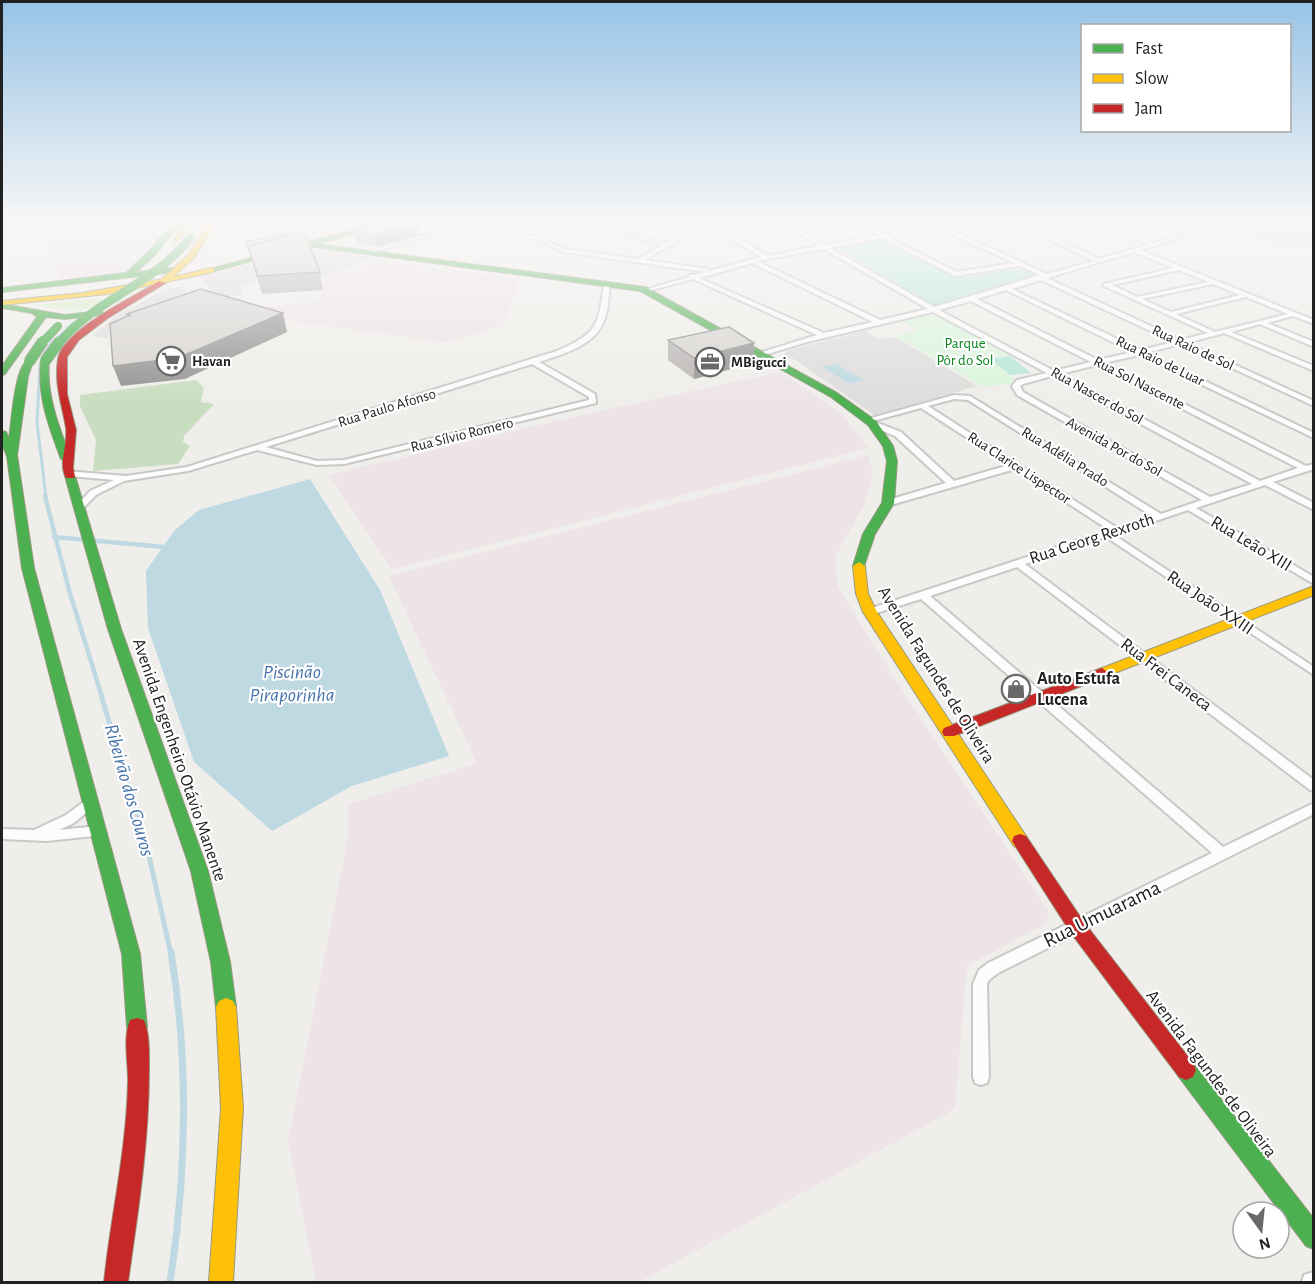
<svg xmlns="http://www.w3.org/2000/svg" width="1315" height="1284" font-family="'Alegreya Sans',sans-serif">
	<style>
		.residential { fill: #dfdddb }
		.industrial { fill: #ede3e8 }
		.religious { fill: #dedddb }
		.grass { fill: #dbecca }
		.forest { fill: #c9dec0 }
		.park { fill: #d9f5db }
		.pitch { fill: #b6e6d5 }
		.water { fill: #bed9e2 }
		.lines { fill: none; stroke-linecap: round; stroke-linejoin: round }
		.stream-far4 { stroke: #bed9e2; stroke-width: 2 }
		.stream-far3 { stroke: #bed9e2; stroke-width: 3 }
		.stream-far2 { stroke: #bed9e2; stroke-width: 4.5 }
		.stream-far1 { stroke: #bed9e2; stroke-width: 5 }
		.stream { stroke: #bed9e2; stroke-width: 7 }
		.street-casing { stroke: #c8c8c6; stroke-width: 4 }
		.fast-casing { stroke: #979a81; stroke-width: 2 }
		.slow-casing { stroke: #979a81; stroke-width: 2 }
		.jam-casing { stroke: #979a81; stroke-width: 2 }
		.street { fill: #fdfcfc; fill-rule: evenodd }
		.fast { fill: #4caf50; fill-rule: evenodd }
		.slow { fill: #ffc107; fill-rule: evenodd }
		.jam { fill: #c62828; fill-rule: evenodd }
		.fast-bridge-far1-casing { stroke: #979a81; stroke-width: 9; stroke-linecap: butt }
		.fast-bridge-casing { stroke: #979a81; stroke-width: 12; stroke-linecap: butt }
		.fast-bridge-far1 { stroke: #4caf50; stroke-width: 8 }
		.fast-bridge { stroke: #4caf50; stroke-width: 10 }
		.wall { fill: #b9b6b4 }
		.shaded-wall { fill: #969492 }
		.building { fill: #d7d4d1; stroke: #969492; stroke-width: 1.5 }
		.labels { text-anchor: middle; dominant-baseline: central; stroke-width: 4.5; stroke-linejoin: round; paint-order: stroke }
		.far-park-label { font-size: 15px; fill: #0b841c; stroke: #fff }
		.far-street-label { font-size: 15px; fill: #212121; stroke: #fff }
		.far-poi-label { font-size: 15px; font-weight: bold; fill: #212121; stroke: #fff; text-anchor: start }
		.street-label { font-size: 18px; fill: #212121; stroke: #fff }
		.poi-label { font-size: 18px; font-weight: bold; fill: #212121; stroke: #fff; text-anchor: start }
		.water-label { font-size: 20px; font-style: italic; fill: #4874ab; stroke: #fff }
		.near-street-label { font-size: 21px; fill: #212121; stroke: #fff }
	</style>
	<rect width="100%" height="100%" fill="#f0eeea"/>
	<path class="residential" d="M1272 222H1313V242L1284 248 1238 232Z
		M865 331 880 339 896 337 977 386 874 415 794 359 782 357 786 352 797 348Z"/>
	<path class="industrial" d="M42 222H171L129 272 59 281Z
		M378 260 519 279 503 326 446 342 258 317 251 307 320 302 325 279Z
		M781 372 844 416 868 448 392 569 329 475 573 417Z
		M868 455 873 472 865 503 835 557 838 587 880 656 1049 913 1046 924 967 965 955 1109 639 1282H316L288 1141 344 858 349 826 347 805 477 763 389 576Z"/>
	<path class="religious" d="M312 247 377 256 321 278 315 261 254 268 256 284 242 286 243 295 216 297 201 277Z
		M183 286 196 304 105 338 92 336 116 316 164 290Z"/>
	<path class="grass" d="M97 298 128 300 74 311 34 305Z"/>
	<path class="forest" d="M196 380 204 388 201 402 214 404 184 436 183 442 190 446 178 464 93 471 96 440 80 406V395Z"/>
	<path class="park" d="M934 312 1017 354 988 358 1015 380 1012 384 982 386 896 336 918 330 900 319Z"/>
	<path class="pitch" d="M881 238 959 277C990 279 1009 261 1038 275L942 305H933L834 246Z
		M1010 356 1031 373 1010 375 990 359Z"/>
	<path class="water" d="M836 364 864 380 849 384 822 367Z
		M310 479 380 590 449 756 352 786 272 831 194 762 148 628 146 571 174 531 199 510Z"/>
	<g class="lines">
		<path class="stream-far4" d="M187 233 194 222
			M257 235 306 222
			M51 343 73 322"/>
		<path class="stream-far3" d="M44 353 52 341
			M40 363 37 423 46 497"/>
		<path class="stream-far2" d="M45 496 69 590 102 697
			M54 537 164 547"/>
		<path class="stream-far1" d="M101 695 147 847 171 954"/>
		<path class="stream" d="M170 1282C187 1172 189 1063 171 952"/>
		<g class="street-casing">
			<path id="street" d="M408 222H416L440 231 470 222H483L543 239 565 249 638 259 662 245 577 222H587L665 244 704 222H711L768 256 819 246 779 222H786L825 245 878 235 853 222H860L884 234 933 225 931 224 934 222 1047 274 1094 261 1011 222H1019L1099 259 1147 245 1095 222H1103L1153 243 1192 232 1170 222C1180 222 1190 230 1199 230 1210 229 1221 222 1233 222L1140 250 1314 320V324L1293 316 1267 323 1314 342V347L1260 324 1231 332 1314 366V371L1224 333 1187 343 1314 401V406L1180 344 1146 353 1314 433V438L1139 355 1104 363 1306 466 1314 464V469L1273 482 1314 503V510L1265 485 1196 508 1314 577V584L1188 510 1114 535 1314 667V675L1106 537 1025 564 1314 780V791L1310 790 1017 567 930 596 1223 847 1314 803V814L998 973 989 980 987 984 989 1077 987 1083 981 1085 975 1083 973 1077V984L979 970 988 963 1212 853 921 599 870 615 865 612 866 610 1109 530 1015 469 891 505H885V501L946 483 895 436 869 425V422L864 420 954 395 970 396 1161 514 1202 500 1017 395 1012 386 1017 380 1047 373 933 312 807 342 761 356 759 355V353L817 335 693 279 644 292V290L689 277V275H694L761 257 707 224 645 260 708 269V271L706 272 564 252 539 241 477 223 369 253V251L434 232ZM938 228 1014 263 956 272 888 237ZM882 238 955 276 1019 266 1040 275 934 307 830 248ZM824 249 928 309 880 320 757 261ZM1134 252 1173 268 1104 284V286L1208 333 1181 340 1047 278ZM752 263 873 322 824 333 699 278ZM1179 270 1208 282 1137 297 1112 285ZM1041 280 1174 342 1141 350 1012 289ZM1213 284 1240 295 1171 312 1142 299ZM1006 290 1133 352 1098 360 977 299ZM1246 297 1288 314 1215 332 1176 314ZM971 301 1091 362 1054 371 939 310ZM1097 365 1298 468 1260 481 1060 374ZM1052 376 1252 484 1210 497 1042 403 1023 392 1020 386 1023 384ZM954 399 968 400 1152 516 1117 528 928 406ZM921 408 1009 465 954 481 901 432 873 421Z
				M607 282 610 284C608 297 609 313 602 325 591 347 560 355 539 362L595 394 596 403 344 464 317 465 257 450 188 471 124 481 96 495 83 508 80 509 76 506 90 491 114 480 69 476 65 473 66 471 126 476 187 467 557 351C598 333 598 326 604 284ZM532 364 589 397V400L344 460 317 461 266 447Z
				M90 798 94 800 96 803 94 806 74 823 59 830 98 826 103 827 104 831 103 835 47 841 2 839V829L34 830 66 815 86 800Z
				M1314 1272V1282H1302L1304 1275Z"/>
		</g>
		<g class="fast-casing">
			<path id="fast" d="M174 222H181L155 255 136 272 172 268H175V272L2 292V288L126 273 149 251Z
				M381 222H392L317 244 645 287 837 393 876 421 893 446 897 461 894 503 875 534 863 569 859 570 853 566 863 534 882 503 887 461 883 446 868 425 831 397 640 291 308 246 211 272 207 270Z
				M2 304 65 315 100 311 104 313 100 315 65 319 46 317 5 374 2 375V366L37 317 32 313 2 308Z
				M45 358 49 361C46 396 59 427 71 459L66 462 61 459C49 427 37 396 41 361Z
				M29 359 33 362 28 376 17 455 34 568 140 954 147 1027 144 1034 137 1036 130 1034 127 1027 122 954 22 568 7 456 2 444V431L6 432 9 439C12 421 14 367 29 359Z
				M70 473 75 476 121 629 208 871 230 962 236 1007 233 1013 226 1016 219 1013 216 1007 211 962 191 871 108 629 65 476Z
				M1186 1060 1193 1063 1314 1219V1249L1306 1246 1179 1077 1176 1070 1179 1063Z"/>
		</g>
		<g class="slow-casing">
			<path id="slow" d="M185 222H191L178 241H174Z
				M210 222H216L194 258 173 277 211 268H214V272L108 294 2 305V301L82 293 162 279 188 255Z
				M859 562 865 566 868 594 877 612 1026 836 1028 841 1026 846 1020 848 1014 846 863 612 856 594 853 566Z
				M1314 586V595L1107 676 1102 678 1095 673 1097 670Z
				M226 998 233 1001 236 1007 243 1108 233 1282H209L221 1108 216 1007 219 1001Z"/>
		</g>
		<g class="jam-casing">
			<path id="jam" d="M159 281 166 283 108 318 79 340 67 357V394L76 430 73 468 75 476 74 478H66C58 463 68 445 66 428 62 404 54 384 58 359 63 330 135 296 159 281Z
				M1102 668 1109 673 1107 676 954 736H944L942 732 944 728Z
				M1020 834 1026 836 1083 921 1193 1063 1196 1070 1193 1077 1186 1080 1179 1077 1071 933 1012 841 1014 836Z
				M137 1018 144 1020C150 1035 149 1055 149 1071 149 1142 138 1212 128 1282H104C111 1215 127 1149 128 1080 128 1062 123 1037 130 1020Z"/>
		</g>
		<use href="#street" class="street"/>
		<use href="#fast" class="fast"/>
		<use href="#slow" class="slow"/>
		<use href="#jam" class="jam"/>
		<g class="fast-bridge-far1-casing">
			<path id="fast-bridge-far1" d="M42 343 58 326
				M59 343C97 298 152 286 191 237"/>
		</g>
		<g class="fast-bridge-casing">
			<path id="fast-bridge" d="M45 361 60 341
				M29 362 43 341"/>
		</g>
		<use href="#fast-bridge-far1" class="fast-bridge-far1"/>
		<use href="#fast-bridge" class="fast-bridge"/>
	</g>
	<path class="wall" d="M373 222H418L419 229H417V235L377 246 357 243 355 232Z
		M421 222H436L437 224Z
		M246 242 320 272 323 290 262 294Z
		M668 340 754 343 753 363 694 379 668 360Z"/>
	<path class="shaded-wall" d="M407 222H418L419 229H417V235L377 246 375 235Z
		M283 313 287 332 185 379 121 386 113 366Z
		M754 343 753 363 694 379V358Z"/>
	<path class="building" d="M373 222H411L416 224 375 235 355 232Z
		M300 232 306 236 320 272 258 276 248 246Z
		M281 234 286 236 248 246V248L246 242Z
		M201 289 283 313 178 358 113 366 110 324 130 315 127 314Z
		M729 327 754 343 694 358 668 340Z"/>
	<linearGradient id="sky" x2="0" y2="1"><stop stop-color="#97c3e6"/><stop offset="0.55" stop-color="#f8f7f6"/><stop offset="1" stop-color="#f8f7f6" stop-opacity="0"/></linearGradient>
	<rect width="1315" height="402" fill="url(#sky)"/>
	<defs>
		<g id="supermarket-ring" transform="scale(1.5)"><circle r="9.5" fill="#fff" stroke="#696967" stroke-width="1.5"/><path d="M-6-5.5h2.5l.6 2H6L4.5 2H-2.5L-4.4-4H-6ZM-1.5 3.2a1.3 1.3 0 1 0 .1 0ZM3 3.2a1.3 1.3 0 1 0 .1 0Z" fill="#696967"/></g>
		<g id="office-ring" transform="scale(1.5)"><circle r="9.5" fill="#fff" stroke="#696967" stroke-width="1.5"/><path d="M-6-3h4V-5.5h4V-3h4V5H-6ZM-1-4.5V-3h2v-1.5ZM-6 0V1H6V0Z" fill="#696967"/></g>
		<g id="shop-ring" transform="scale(1.5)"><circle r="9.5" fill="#fff" stroke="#696967" stroke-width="1.5"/><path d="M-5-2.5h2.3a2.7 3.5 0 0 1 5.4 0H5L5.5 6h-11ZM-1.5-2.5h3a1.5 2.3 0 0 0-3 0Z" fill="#696967"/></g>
	</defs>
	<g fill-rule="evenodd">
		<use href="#supermarket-ring" x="171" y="361"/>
		<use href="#office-ring" x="710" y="362"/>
		<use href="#shop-ring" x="1016" y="689"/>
	</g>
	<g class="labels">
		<g class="far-park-label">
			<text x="965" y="343">Parque<tspan x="965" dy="17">Pôr do Sol</tspan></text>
		</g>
		<g class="far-street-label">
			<text transform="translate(1193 348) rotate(25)">Rua Raio de Sol</text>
			<text transform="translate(1160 361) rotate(26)">Rua Raio de Luar</text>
			<text transform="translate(1139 383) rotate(27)">Rua Sol Nascente</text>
			<text transform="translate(1097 396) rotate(29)">Rua Nascer do Sol</text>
			<text transform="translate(387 408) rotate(-17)">Rua Paulo Afonso</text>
			<text transform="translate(462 435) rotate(-14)">Rua Sílvio Romero</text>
			<text transform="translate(1114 447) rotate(29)">Avenida Por do Sol</text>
			<text transform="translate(1065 457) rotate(32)">Rua Adélia Prado</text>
			<text transform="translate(1019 468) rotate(33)">Rua Clarice Lispector</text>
		</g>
		<g class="far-poi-label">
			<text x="192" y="361">Havan</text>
			<text x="731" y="362">MBigucci</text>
		</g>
		<g class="street-label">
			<text transform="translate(1092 539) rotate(-18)">Rua Georg Rexroth</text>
			<text transform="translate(1251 544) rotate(31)">Rua Leão XIII</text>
			<text transform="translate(1210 603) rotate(34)">Rua João XXIII</text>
			<text transform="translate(936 675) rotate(58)">Avenida Fagundes de Oliveira</text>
			<text transform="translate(1166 675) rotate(37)">Rua Frei Caneca</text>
			<text transform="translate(179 760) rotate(71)">Avenida Engenheiro Otávio Manente</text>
			<text transform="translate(1211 1074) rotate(53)">Avenida Fagundes de Oliveira</text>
		</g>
		<g class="poi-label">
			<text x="1037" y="679">Auto Estufa<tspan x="1037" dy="21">Lucena</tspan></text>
		</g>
		<g class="water-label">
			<text x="292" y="672">Piscinão<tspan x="292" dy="23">Piraporinha</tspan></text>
			<text transform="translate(129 790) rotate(74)">Ribeirão dos Couros</text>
		</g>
		<g class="near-street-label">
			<text transform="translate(1102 914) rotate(-26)">Rua Umuarama</text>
		</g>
	</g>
	<rect width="1315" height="1284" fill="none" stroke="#212121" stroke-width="6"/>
	<rect x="1081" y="24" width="210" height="108" fill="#ffffff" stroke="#a6a6a6" stroke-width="1.5"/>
	<rect x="1093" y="44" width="30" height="9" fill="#4caf50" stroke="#a6a6a6" stroke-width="1.5"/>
	<text x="1135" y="54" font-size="18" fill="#212121">Fast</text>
	<rect x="1093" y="74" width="30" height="9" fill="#ffc107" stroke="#a6a6a6" stroke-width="1.5"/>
	<text x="1135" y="84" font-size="18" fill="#212121">Slow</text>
	<rect x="1093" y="104" width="30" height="9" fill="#c62828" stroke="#a6a6a6" stroke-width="1.5"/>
	<text x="1135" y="114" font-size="18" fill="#212121">Jam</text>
	<g transform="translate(1261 1230) rotate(165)"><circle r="28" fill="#ffffff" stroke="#a6a6a6" stroke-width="1.5"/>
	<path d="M0-4.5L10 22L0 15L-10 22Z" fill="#696967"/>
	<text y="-9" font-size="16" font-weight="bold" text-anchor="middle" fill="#212121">N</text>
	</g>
</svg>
